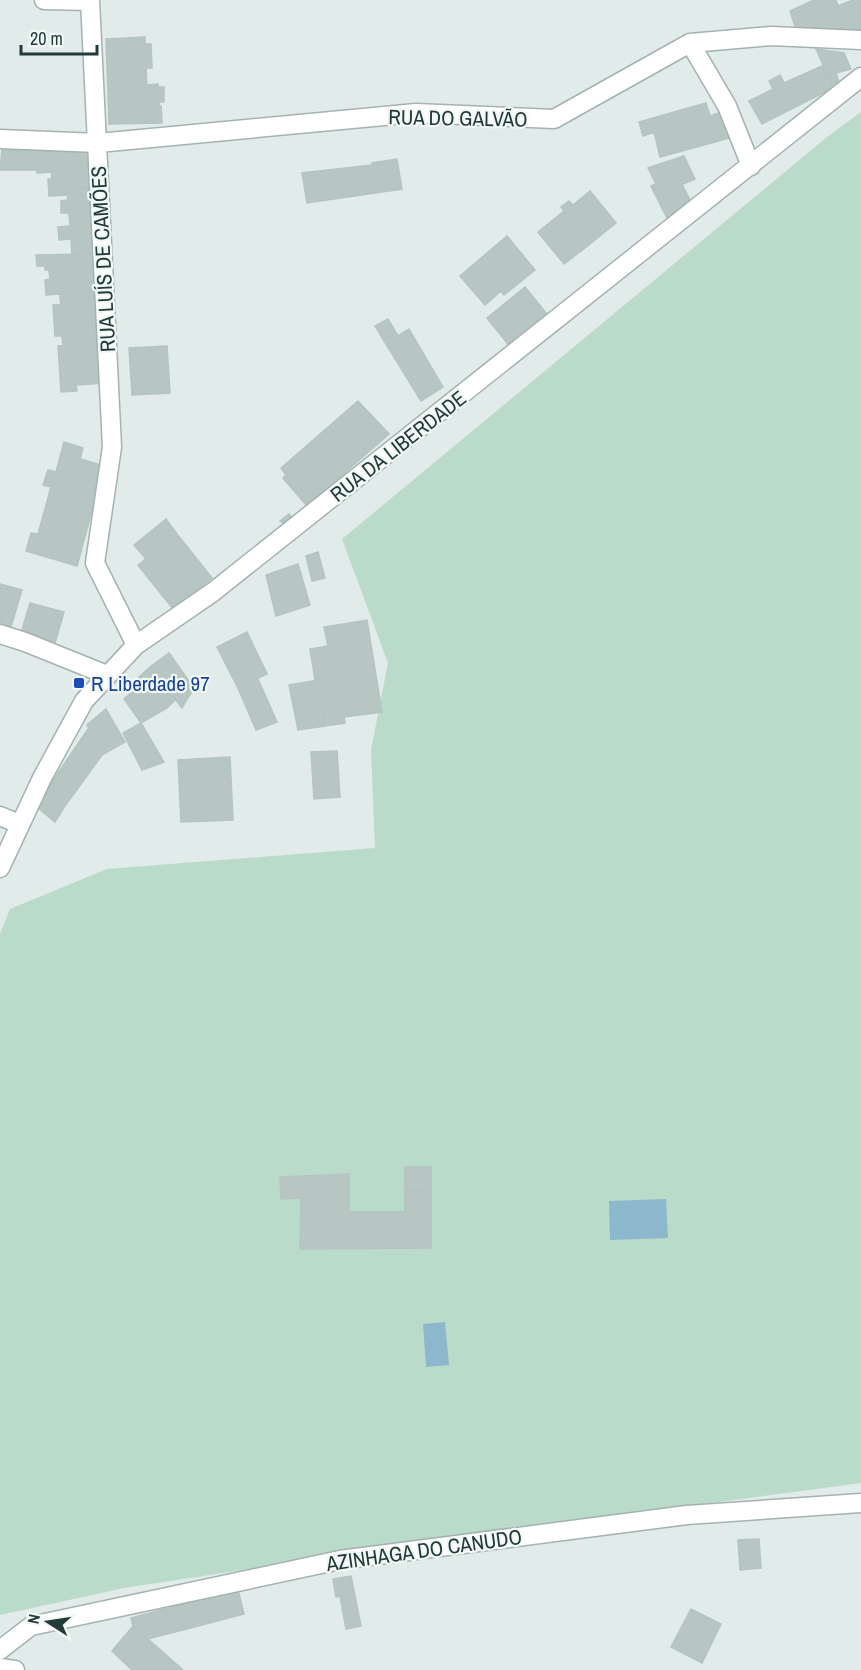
<svg xmlns="http://www.w3.org/2000/svg" width="861" height="1670" font-family="'Archivo Narrow',sans-serif">
	<style>
		.green { fill: #bbdbca }
		.water { fill: #8cb7cd }
		.building { fill: #b7c6c2; stroke: #b4c4c1; stroke-width: 1.5 }
		.lines { fill: none; stroke-linecap: round; stroke-linejoin: round }
		.minor-casing { stroke: #a4b3b1; stroke-width: 21 }
		.minor { stroke: #fff; stroke-width: 18 }
		.transit-dot { fill: #1a4fb4; stroke: #f2f8f6; stroke-width: 2 }
		.labels { text-anchor: middle; dominant-baseline: central; stroke-width: 4.5; stroke-linejoin: round; paint-order: stroke }
		.street-label { font-size: 21px; fill: #223b39; stroke: #f2f8f6 }
		.transit-label { font-size: 21px; fill: #164399; stroke: #f2f8f6; text-anchor: start }
	</style>
	<rect width="100%" height="100%" fill="#e1ebe9"/>
	<path class="green" d="M861 112V1483L480 1534 124 1588 0 1615V934L10 909 107 869 375 848 371 750 388 663 342 539 827 137Z"/>
	<path class="water" d="M666 1199 668 1238 610 1240 609 1201Z
		M445 1322 449 1365 426 1367 423 1324Z"/>
	<path class="building" d="M814 0H836L838 6 842 32 796 30 790 11Z
		M853 0H861V30L842 31 838 6Z
		M145 37V44H151L152 68H146L147 91 108 92 106 39Z
		M816 49 844 53 851 69 836 73 839 82 832 85Z
		M822 66 833 88 762 124 749 101 773 89 769 81 780 75 784 83Z
		M158 84V87H164V102H159V106H161L162 123 109 124 108 92 147 91V85Z
		M706 103 710 116 725 111 733 137 660 157 654 132 643 136 639 122Z
		M2 150H50L51 172 37 173V170H0Z
		M50 150H88L91 187 67 189V195L49 196 48 179H52Z
		M684 156 695 179 664 192 659 182 656 184 648 168Z
		M397 159 402 189 307 203 302 173 372 165V163Z
		M659 182 664 192 682 184 690 200 667 218 651 186Z
		M91 187 96 254 72 255 71 239 59 240 58 227 70 226 69 213H61V201L68 200 67 189Z
		M590 191 616 223 590 244 561 207 569 201 573 205Z
		M564 211 590 244 564 264 538 232Z
		M507 236 535 270 504 295 501 291 485 305 460 276Z
		M96 254 99 296 60 298V294L46 295 45 280 50 279 49 270H45V266H37L36 255Z
		M525 287 550 318 512 349 487 318Z
		M99 296 102 342 63 345 62 336H55L53 305H61L60 298Z
		M388 319 398 336 409 329 443 387 421 401 375 326Z
		M102 342 105 383 76 385 77 391 61 392 58 346Z
		M167 346 170 393 132 395 129 348Z
		M358 401 389 434 307 506 283 478 286 475 281 468Z
		M64 442 83 448 80 459 61 453Z
		M61 453 104 466 77 566 26 551 31 533 38 534 51 487 43 485 48 470 56 472Z
		M289 514 295 523 286 524 280 521Z
		M166 519 177 534 146 559 134 545Z
		M177 534 212 578 173 609 138 565Z
		M318 552 325 578 312 581 306 556Z
		M298 564 310 605 276 616 266 575Z
		M0 584 22 590 10 630 0 627Z
		M30 603 64 612 55 643 21 633Z
		M367 620 382 712 344 717 345 723 325 726 317 680H315L310 649 328 646 324 627Z
		M247 632 267 674 238 688 217 647Z
		M169 653 194 688 182 708 150 667Z
		M150 667 175 700 167 708 141 723 124 699 143 683 139 677Z
		M258 679 277 722 256 730 238 688Z
		M317 680 325 726 298 730 289 685Z
		M106 709 125 742 102 755 87 725Z
		M141 723 164 762 142 770 123 733Z
		M88 729 102 755 89 773 71 754Z
		M337 751 340 797 314 799 311 752Z
		M71 754 89 773 65 806 45 792Z
		M230 757 233 820 181 822 178 760Z
		M45 792 65 806 55 822 36 806Z
		M405 1167H431V1191H405Z
		M349 1174V1212H405V1191H431V1248L300 1249 301 1198 281 1199 280 1177Z
		M759 1539 761 1568 740 1570 738 1540Z
		M351 1576 361 1626 346 1629 340 1596 336 1597 333 1579Z
		M238 1590 244 1614 171 1633 165 1609Z
		M165 1609 171 1633 148 1639 133 1626 131 1618Z
		M691 1609 721 1624 702 1663 671 1647Z
		M133 1626 148 1639 183 1670H132L112 1651Z"/>
	<g class="lines">
		<g class="minor-casing">
			<path id="minor" d="M44 0 90 1 112 447 95 563 136 645
				M690 43 727 106 751 166
				M0 139 98 143 416 113 554 119 690 43 771 36 861 40
				M0 634 25 642 107 675
				M0 816 19 824
				M0 868 42 778 84 701 136 645 213 592 861 77
				M0 1650 31 1626 340 1560 687 1515 861 1503
				M0 1668 15 1670"/>
		</g>
		<use href="#minor" class="minor"/>
	</g>
	<rect class="transit-dot" x="73" y="677" width="12" height="12" rx="3"/>
	<g class="labels">
		<g class="street-label">
			<text transform="translate(458 118) rotate(1)">RUA DO GALVÃO</text>
			<text transform="translate(103 259) rotate(-93)">RUA LUÍS DE CAMÕES</text>
			<text transform="translate(398 446) rotate(-38)">RUA DA LIBERDADE</text>
			<text transform="translate(424 1550) rotate(-8)">AZINHAGA DO CANUDO</text>
		</g>
		<g class="transit-label">
			<text x="91" y="683">R Liberdade 97</text>
		</g>
	</g>
	<g transform="translate(48 1622) rotate(282)" stroke="#f2f8f6" stroke-width="4.5" paint-order="stroke">
	<path d="M0-4.5L10 22L0 15L-10 22Z" fill="#223b39"/>
	<text y="-9" font-size="16" font-weight="bold" text-anchor="middle" fill="#223b39">N</text>
	</g>
	<path d="M21 45v9h76v-9" fill="none" stroke="#223b39" stroke-width="3"/>
	<text x="30" y="45" font-size="18" fill="#223b39" stroke="#f2f8f6" stroke-width="4.5" paint-order="stroke">20 m</text>
</svg>
